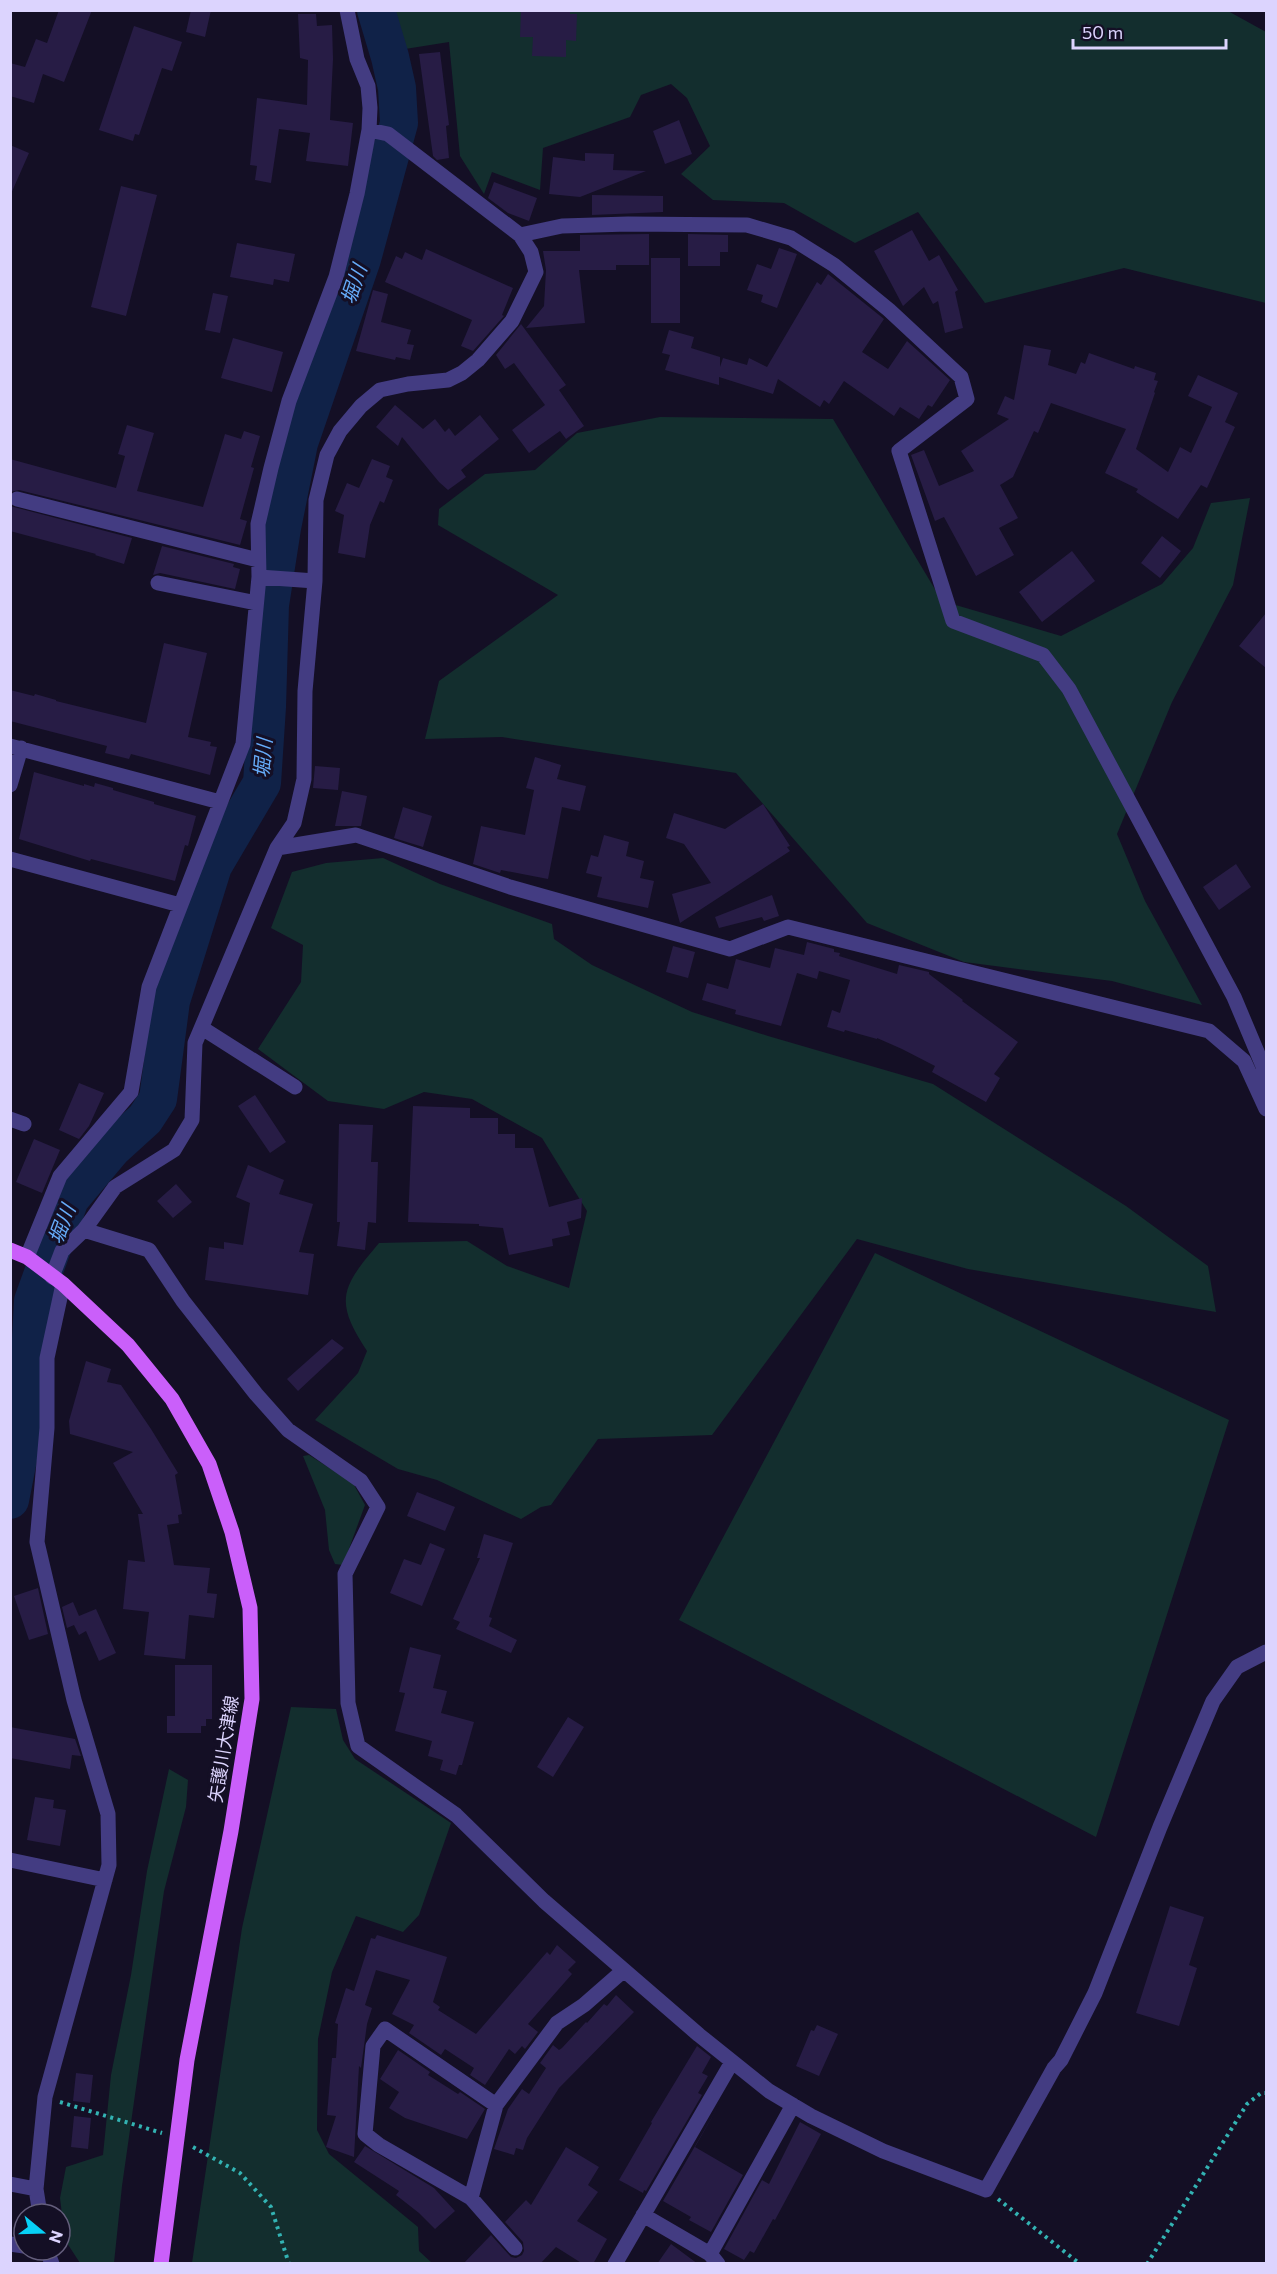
<svg xmlns="http://www.w3.org/2000/svg" width="1277" height="2274" font-family="Commissioner,'Noto Sans JP',sans-serif">
	<style>
		.green { fill: #132e2e }
		.lines { fill: none; stroke-linecap: round; stroke-linejoin: round }
		.river { stroke: #102248; stroke-width: 38 }
		.building { fill: #271c45 }
		.path { stroke: #33b3b3; stroke-width: 4; stroke-dasharray: 3 4.5; stroke-linecap: butt }
		.minor { stroke: #433c82; stroke-width: 15 }
		.major { stroke: #ca5ffa; stroke-width: 15 }
		.labels { text-anchor: middle; dominant-baseline: central; stroke-width: 6; stroke-linejoin: round; paint-order: stroke }
		.street-label { font-size: 18px; fill: #dcd4fe; stroke: #140f25 }
		.water-label { font-size: 20px; font-style: italic; fill: #66acfa; stroke: #140f25 }
	</style>
	<rect width="100%" height="100%" fill="#140f25"/>
	<path class="green" d="M393 11H1228L1266 32V303L1124 268 985 303 918 212 855 243 784 203 713 200 681 174 710 146 687 98 671 84 641 95 630 117 543 148 540 190 492 172 484 194 460 156 449 42 405 49Z
		M660 417 833 419 942 601 1061 636 1162 584 1193 548 1211 503 1250 498 1233 585 1172 702 1117 834 1145 901 1202 1005 1112 981 964 962 867 923 736 773 502 737 425 739 439 681 558 595 438 525 439 509 485 474 535 470 577 433Z
		M383 858 440 884 552 924 554 939 592 965 692 1012 768 1036 933 1084 1126 1206 1208 1266 1216 1312 968 1269 857 1239 712 1435 598 1439 551 1505 541 1507 521 1519 437 1480 398 1469 315 1420 358 1373 367 1351C333 1300 342 1287 379 1243L467 1241 507 1266 569 1288 587 1211 542 1138 472 1099 424 1092 384 1109 328 1101 258 1049 301 982 303 945 271 928 292 872 326 863Z
		M875 1253 1229 1420 1096 1837 679 1620Z
		M309 1455 353 1483 365 1505 343 1565 335 1564 329 1550 325 1510 303 1456Z
		M291 1707 336 1709 343 1740 355 1759 451 1823 419 1915 403 1932 356 1916 332 1972 318 2039 317 2130 329 2154 418 2227 419 2251 432 2263H192L242 1928Z
		M169 1769 188 1780 186 1807 164 1891 122 2186 114 2263H80L65 2240 60 2198 66 2167 103 2155 111 2075 131 1975 147 1871Z"/>
	<g class="lines">
		<path class="river" d="M10 1500 27 1413 33 1301 70 1199 112 1149 145 1119 158 1099 171 1001 213 866 262 783 267 707 270 605 282 528 299 443 362 259 399 123 397 88 390 57 376 10"/>
	</g>
	<path class="building" d="M59 10H92L64 82 43 74 34 103 10 96V63L25 67 36 39 47 43Z
		M191 10H211L205 37 186 32Z
		M521 10H570V14H577L576 41 566 40V57L532 56 533 37H520Z
		M298 14H316L317 26 332 25 333 59 330 120 353 123 348 166 306 161 310 133 279 129 271 183 255 180 257 166 250 165 257 98 307 105 308 60 300 58Z
		M134 26 182 42 172 71 162 68 139 135 135 134 133 141 99 130Z
		M440 52 449 125 446 126 449 158 437 160 433 156 419 54Z
		M679 120 692 154 665 164 653 131Z
		M10 145 29 153 10 196Z
		M585 153 614 154 613 170 646 171 580 197 549 194 553 157 585 161Z
		M494 182 537 198 529 221 508 213 488 198Z
		M121 186 157 195 126 316 91 307Z
		M592 195 663 196V212L592 215Z
		M912 230 929 261 939 255 958 290 955 292 963 328 945 333 938 301 933 304 924 287 903 306 874 251Z
		M649 234V265H616V270H579L585 323 526 328 544 306 546 270 543 251H580V235Z
		M688 234 728 235V252H720V266H688Z
		M237 243 295 254 289 282 274 279 273 285 230 277Z
		M779 248 797 254 777 308 761 302 763 295 747 290 757 264 771 269Z
		M426 249 513 288 502 315 504 316 473 351 461 346 472 320 385 282 396 256 402 259 405 252 422 260Z
		M651 258H680V323H651Z
		M828 274 884 319 862 352 888 369 907 341 950 380 932 407 928 405 919 419 900 407 894 416 844 381 829 404 824 400 820 407 778 379 773 394 719 377V385L665 370 670 355 662 353 669 330 694 337 691 348 720 357V367L723 358 747 365 749 358 767 367 817 282 821 285Z
		M373 290 388 294 381 322 411 330 407 344 414 345 410 360 396 357 395 360 356 351Z
		M213 293 228 296 220 333 205 330Z
		M521 324 566 385 559 390 584 426 566 439 560 431 529 453 512 430 545 405 514 363 505 369 496 355Z
		M233 338 283 352 272 392 221 378Z
		M1024 345 1051 350 1048 365 1076 374 1081 362 1085 364 1089 353 1134 369 1135 366 1156 373 1154 380 1158 381 1154 392 1155 393 1136 449 1168 472 1180 447 1191 453 1212 407 1188 396 1198 375 1238 393 1225 422 1235 427 1207 488 1201 485 1178 519 1136 492 1138 489 1105 473 1126 429 1051 403 1038 433 1034 431 1013 477 1000 485 1018 518 999 528 1014 555 976 576 944 517 935 521 911 455 924 450 939 486 974 471 961 451 1009 419 997 414 1005 396 1014 400Z
		M395 405 423 429 435 419 445 432 449 428 455 436 480 415 499 439 461 470 466 477 448 490 439 482 402 437 398 446 376 427Z
		M127 425 154 433 137 491 203 507 225 434 241 439 244 431 260 436 251 467 254 468 240 519 247 521 240 545 19 490 10 492V459L116 488 125 456 118 454Z
		M372 459 390 466 386 477 393 480 384 503 380 501 370 525 365 558 338 553 344 515 335 511 347 483 359 488Z
		M10 506 132 538 124 564 95 555 96 554 10 531Z
		M1162 536 1181 551 1160 578 1141 563Z
		M162 546 234 564 233 567 240 569 235 589 160 573 153 575Z
		M1072 551 1095 581 1042 622 1019 592Z
		M1266 613V668L1239 646Z
		M164 643 207 653 188 737 211 742 210 746 217 747 210 775 131 754 129 759 105 753 107 746 10 721V690L34 696 35 694 56 700V701L146 723Z
		M535 757 561 765 557 779 586 786 580 811 562 807 548 879 501 870 500 873 473 864 481 826 525 835 534 790 526 788Z
		M315 766 340 768 338 790 313 788Z
		M34 772 84 786V784L94 787 95 783 113 788V790L154 802V804L196 816 188 846 185 845 175 881 91 859 90 861 19 839Z
		M342 791 367 796 361 826H335Z
		M763 804 790 846 787 847 790 851 680 923 672 894 711 883 684 844 666 838 674 813 725 829Z
		M403 807 432 816 423 847 394 838Z
		M604 835 629 842 626 856 644 861 640 878 654 881 648 908 597 897 602 877 586 873 591 855 598 857Z
		M1236 864 1251 887 1219 910 1203 887Z
		M772 895 779 916 764 921 762 917 719 928 715 917Z
		M807 942 834 949V952L840 953 839 956 897 974 899 965 929 972V974L963 1000 962 1001 1018 1042 994 1074 1000 1078 986 1102 932 1072 935 1066 902 1049 877 1038V1039L845 1030 844 1032 827 1027 832 1010 840 1013 850 980 819 971 817 979 797 973 781 1026 735 1014 736 1010 702 1000 707 983 728 989 736 959 770 968 775 948 804 955Z
		M673 946 695 952 688 978 666 972Z
		M79 1083 104 1093 89 1126 79 1139 59 1130Z
		M255 1095 286 1142 270 1153 238 1106Z
		M413 1106 470 1108V1118H498V1134H515V1148H533L549 1207 582 1198 581 1218 567 1222 570 1235 552 1239 553 1246 509 1255 503 1228 479 1226V1224L408 1222Z
		M339 1124 373 1125 371 1162H378L376 1223 368 1222 365 1250 337 1246 340 1222H337Z
		M34 1139 60 1150 42 1193 16 1182Z
		M248 1165 284 1180 279 1194 313 1204 299 1252 314 1254 308 1295 205 1280 209 1247 224 1249V1242L243 1245 250 1203 236 1197Z
		M176 1184 192 1202 173 1218 157 1201Z
		M332 1339 344 1348 298 1391 287 1379Z
		M86 1361 111 1369 107 1382 121 1385 151 1429 178 1473 175 1475 182 1514 178 1515 179 1523 167 1525 174 1565 210 1568 207 1593 217 1594 214 1618 189 1615 185 1659 144 1655 149 1612 123 1609 128 1560 145 1562 138 1514H143L113 1463 133 1452 70 1434 69 1421Z
		M417 1492 455 1507 445 1531 407 1516Z
		M484 1534 513 1543 489 1617 492 1618 489 1626 517 1640 511 1653 456 1629 460 1622 453 1619 480 1558H477Z
		M430 1543 445 1549 422 1606 390 1593 404 1559 421 1565Z
		M38 1588 48 1634 29 1640 14 1596Z
		M73 1602 79 1616 96 1609 116 1653 99 1661 86 1631 79 1635 74 1625 67 1628 62 1607Z
		M410 1647 441 1655 433 1688 447 1691 441 1713 474 1722 462 1765H459L456 1775 440 1770 443 1760 428 1756 432 1741 395 1731 405 1693 399 1692Z
		M175 1665H212V1719H206V1726H201V1733H167V1716H175Z
		M568 1717 584 1727 553 1777 537 1767Z
		M10 1727 75 1739 81 1756 72 1755 70 1769 10 1758Z
		M35 1797 54 1800 53 1808 66 1810 60 1846 27 1840Z
		M1170 1906 1204 1917 1189 1965 1197 1968 1179 2026 1136 2013Z
		M377 1935 447 1957 433 2002 440 2007 438 2010 476 2034 547 1952 550 1955 557 1945 576 1962 568 1970 572 1974 528 2024 538 2032 525 2049 522 2046 515 2054 509 2049 485 2085 470 2075 474 2068 445 2049 441 2055 409 2033 414 2025 392 2014 410 1980 376 1970 365 2005 372 2008 367 2024 361 2068 359 2066 354 2157 326 2147 336 2116 327 2115 332 2058H336L338 2024 335 2023 346 1988 354 1991 371 1938 375 1939Z
		M616 1995 634 2012 559 2088 527 2138 523 2150 516 2148 514 2155 494 2149 508 2109 522 2089 529 2094 546 2068 540 2063 553 2045 559 2050 562 2048 586 2022 587 2023 604 2004 607 2006Z
		M817 2025 838 2034 819 2076 796 2066 811 2030 814 2031Z
		M697 2046 711 2057 702 2073 708 2076 698 2093 702 2095 646 2191 644 2190 643 2193 619 2180 652 2123 651 2122Z
		M398 2050 430 2072 428 2075 458 2094 460 2092 485 2109 467 2139 405 2118 389 2108 399 2092 380 2079Z
		M76 2073 93 2075 90 2103 73 2101Z
		M719 2105 695 2147 743 2175 711 2232 689 2220 691 2217 663 2201Z
		M74 2116 91 2118 88 2149 71 2147Z
		M800 2122 821 2134 775 2220 773 2219 754 2253 750 2251 744 2260 724 2249 762 2180 769 2184Z
		M365 2146 434 2188 455 2211 435 2229 419 2213 396 2195 399 2191 354 2162Z
		M566 2147 599 2167 588 2185 598 2192 577 2221 607 2239 593 2264H583L556 2247 540 2264H463L491 2235 511 2257 516 2258 522 2255 524 2251 523 2242 505 2222 526 2200 531 2205Z
		M671 2244 698 2264H657Z"/>
	<g class="lines">
		<path class="path" d="M60 2102 162 2133
			M193 2147 240 2173 271 2207 289 2264
			M998 2199 1080 2264
			M1147 2264 1247 2104 1261 2093H1266"/>
		<path class="minor" d="M520 235 562 226 628 224 747 225 791 238 834 265 889 310 961 377 967 399 899 451 953 621 1043 655 1069 689 1234 997 1263 1066 1266 1082
			M17 499 258 560
			M315 581 259 577 258 524 271 468 289 401 336 277 357 194 369 130 370 108 368 86 357 59 347 10
			M158 583 256 603
			M10 746 220 802
			M10 785 21 748
			M277 848 356 835 510 887 730 949 788 927 1209 1031 1244 1061 1266 1109
			M10 859 180 905
			M202 1028 295 1087
			M10 1119 24 1124
			M84 1230 149 1250 183 1301 256 1394 288 1430 361 1481 378 1507 345 1574 348 1703 358 1746 456 1815 544 1901 699 2035 769 2091 811 2116 883 2151 986 2190 1054 2068 1061 2060 1095 1993 1160 1827 1213 1701 1237 1667 1266 1652
			M27 1257 60 1176 131 1092 149 987 243 744 259 577
			M52 1277 62 1251 84 1230 115 1187 174 1150 192 1120 195 1043 277 848 294 823 304 779 305 691 315 581 316 500 327 455 340 431 361 406 380 390 408 384 448 380 462 373 478 360 512 321 536 272 531 252 520 235 388 134 369 130
			M10 1860 105 1880
			M10 2184 36 2189
			M471 2198 379 2145 365 2134 373 2046 385 2029 496 2105
			M40 2214 36 2189 45 2097 109 1865 108 1814 74 1700 37 1542 47 1428V1358L63 1284
			M643 2215 710 2254 718 2264
			M10 2244 24 2246
			M515 2248 471 2198 496 2105 557 2023 584 2005 624 1970
			M47 2250 52 2264
			M710 2254 793 2105
			M615 2264 732 2062"/>
		<path class="major" d="M10 1250 27 1257 63 1284 128 1345 172 1399 209 1464 232 1532 250 1608 252 1699 231 1831 187 2060 161 2264"/>
	</g>
	<g class="labels">
		<g class="street-label">
			<text transform="translate(223 1749) rotate(-81)">矢護川大津線</text>
		</g>
		<g class="water-label">
			<text transform="translate(353 284) rotate(-71)">堀川</text>
			<text transform="translate(262 758) rotate(-85)">堀川</text>
			<text transform="translate(61 1224) rotate(-69)">堀川</text>
		</g>
	</g>
	<rect width="1277" height="2274" fill="none" stroke="#dcd4fe" stroke-width="24"/>
	<g transform="translate(42 2232) rotate(109)"><circle r="28" fill="#140f25" stroke="#645e7c" stroke-width="1.5"/>
	<path d="M0-4.5L10 22L0 15L-10 22Z" fill="#07d0f6"/>
	<text y="-9" font-size="16" font-weight="bold" text-anchor="middle" fill="#dcd4fe">N</text>
	</g>
	<path d="M1073 39v9h153v-9" fill="none" stroke="#dcd4fe" stroke-width="3"/>
	<text x="1082" y="39" font-size="18" fill="#dcd4fe" stroke="#140f25" stroke-width="4.5" paint-order="stroke">50 m</text>
</svg>
